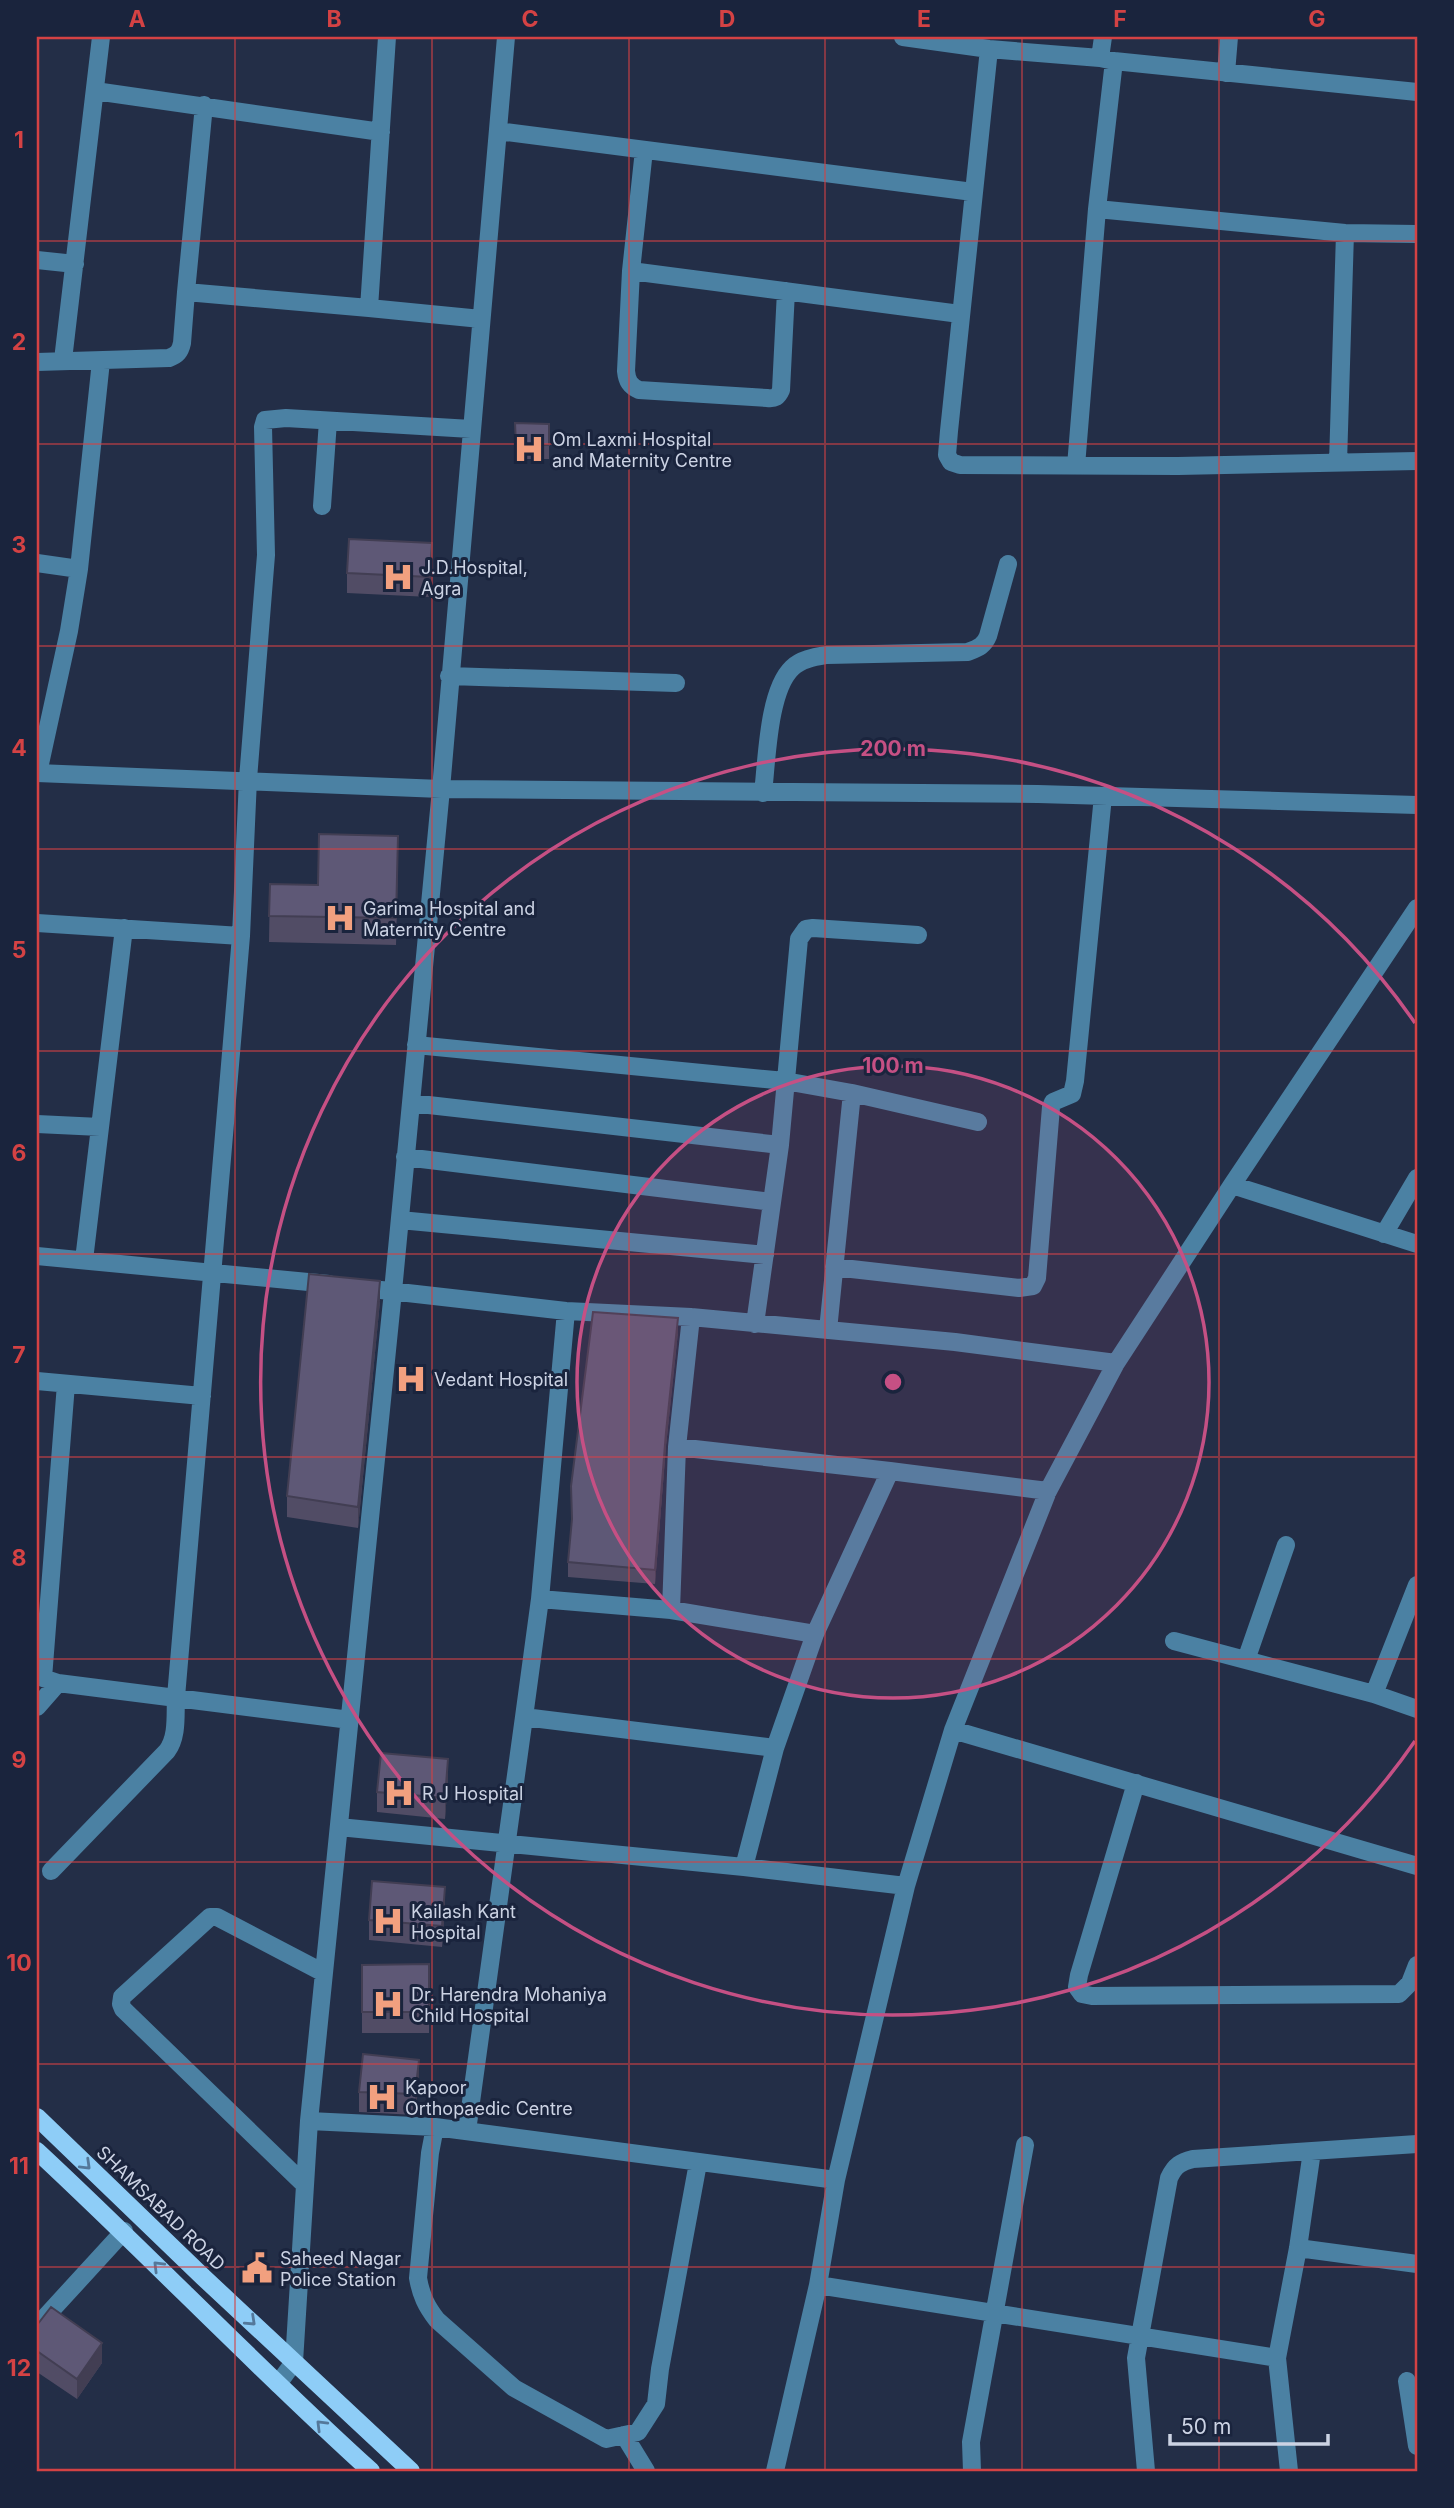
<svg xmlns="http://www.w3.org/2000/svg" width="1454" height="2508" font-family="Inter,sans-serif">
	<style>
		.lines { fill: none; stroke-linecap: round; stroke-linejoin: round }
		.minor { stroke: #4b81a3; stroke-width: 18 }
		.major { stroke: #8ecdf7; stroke-width: 18 }
		.wall { fill: #514c65 }
		.shaded-wall { fill: #423e53 }
		.building { fill: #5e5876; stroke: #423e53; stroke-width: 2 }
		.oneway { stroke: #54789a }
		.grid { fill: none; stroke: #d44244; stroke-width: 2; stroke-opacity: 0.55 }
		.ring { fill: none; stroke: #c55084; stroke-width: 3.5 }
		.labels { text-anchor: middle; dominant-baseline: central; stroke-width: 6; stroke-linejoin: round; paint-order: stroke }
		.poi-label { font-size: 18px; fill: #ccd3e4; stroke: #1a243d; text-anchor: start }
		.street-label { font-size: 18px; fill: #ccd3e4; stroke: #1a243d }
		.centre { fill: #c55084; stroke: #1a243d; stroke-width: 3.5 }
		.ring-label { font-size: 21px; text-anchor: middle; font-weight: bold; fill: #c55084; stroke: #1a243d; stroke-width: 6; stroke-linejoin: round; paint-order: stroke }
		.neatline { fill: none; stroke: #d44244; stroke-width: 2.5 }
		.grid-label { font-size: 23px; text-anchor: middle; font-weight: bold; fill: #d44244 }
	</style>
	<rect width="100%" height="100%" fill="#232e47"/>
	<g class="lines">
		<path class="minor" d="M903 37 989 49 1100 58 1114 61 1417 92
			M989 49 949 431 947 455 951 462 960 465 1178 466 1417 461
			M1100 58 1103 37
			M1226 73 1229 37
			M95 91 381 132
			M204 105 186 292 369 308 387 37
			M498 131 973 192
			M644 150 631 271 626 371C627 381 630 386 639 390L767 398C775 399 778 397 781 390L786 291
			M1097 209 1345 233 1417 234
			M37 260 75 264
			M631 271 960 314
			M369 308 481 319
			M63 360 101 37
			M37 362 169 358C177 355 180 352 182 343L186 292
			M1338 463 1345 233
			M1076 466 1097 209 1114 61
			M322 506 328 421
			M37 563 79 569
			M449 676 676 683
			M37 773 441 789 1038 794 1417 805
			M38 773 69 631 79 569 101 361
			M763 793C767 760 768 691 792 668 801 659 815 657 827 655L968 652C978 648 984 646 988 636L1008 564
			M37 923 241 936
			M416 1045 785 1081 852 1093 978 1122
			M411 1103 780 1145
			M37 1124 100 1127
			M405 1157 772 1202
			M1232 1185 1417 1244
			M400 1220 765 1255
			M1384 1234 1417 1178
			M37 1256 329 1284
			M84 1260 124 928
			M834 1267 1019 1288 1033 1286 1037 1278 1051 1107 1053 1102 1072 1094 1075 1081 1103 796
			M381 1290 566 1311 691 1317 955 1342 1116 1363
			M755 1324 780 1145 799 939 806 929 813 928 918 935
			M828 1330 852 1093
			M37 1381 202 1396
			M66 1384 43 1678 58 1683 350 1720
			M677 1447 691 1317
			M540 1599 671 1610 815 1634 890 1471 1048 1491
			M671 1610 677 1447 890 1471
			M1174 1641 1374 1694 1417 1709
			M1246 1660 1286 1545
			M1374 1694 1417 1585
			M37 1707 58 1683
			M524 1717 540 1599 566 1311
			M953 1730 1417 1866
			M775 1748 815 1634
			M1136 1783 1079 1975 1077 1987 1082 1994 1092 1996 1399 1994 1410 1983 1417 1965
			M339 1827 744 1867 906 1886
			M51 1871 167 1751C178 1736 175 1715 176 1697L241 936 248 779 266 555 263 427 265 420 286 418 471 429
			M309 2121 435 2127 836 2180
			M435 2127 430 2153 418 2278C421 2295 426 2306 437 2320L514 2388 606 2439 638 2432 656 2404 660 2369 698 2163
			M467 2131 524 1717 775 1748 744 1867
			M305 2185 123 2009 121 2004 122 1997 210 1917H217L324 1973
			M1298 2248 1417 2264
			M818 2285 1277 2358
			M37 2326 124 2231
			M1407 2381 1417 2446
			M278 2384 294 2362 309 2121 393 1291 441 789 506 37
			M624 2435 646 2471
			M775 2471 818 2285 836 2180 906 1886 953 1730 1048 1491 1116 1363 1232 1185 1417 908
			M972 2471 971 2442 1025 2145
			M1146 2471 1136 2358 1169 2178C1175 2165 1181 2162 1193 2159L1417 2144
			M1289 2471 1277 2358 1298 2248 1312 2151"/>
		<path class="major" d="M37 2117 203 2277 411 2471
			M37 2151C150 2256 256 2367 371 2471"/>
	</g>
	<path class="wall" d="M515 423 549 424V459H516Z
		M432 563 430 597 347 593V573Z
		M398 863 396 945 269 942 270 884 318 885Z
		M380 1301 358 1528 287 1517V1496Z
		M678 1332 666 1446 655 1584 568 1577V1562Z
		M448 1779 445 1819 377 1812V1792Z
		M445 1907 442 1947 369 1940V1920Z
		M429 1964V2033H362V1965Z
		M419 2081 415 2115 359 2112V2092Z
		M37 2325 102 2363 77 2399 37 2372Z"/>
	<path class="shaded-wall" d="M432 543V563L430 597V577Z
		M380 1281V1301L358 1528V1507Z
		M678 1318V1332L666 1446 655 1584V1570L666 1432Z
		M448 1759V1779L445 1819V1798Z
		M445 1887V1907L442 1947V1926Z
		M419 2060V2081L415 2115V2094Z
		M102 2343V2363L77 2399V2379Z"/>
	<path class="building" d="M515 423 549 424V445H516Z
		M349 539 432 543 430 577 347 573Z
		M319 834 398 836 396 918 269 916 270 884 318 885Z
		M309 1274 380 1281 358 1507 287 1496Z
		M593 1312 678 1318 666 1432 655 1570 568 1562 572 1519 571 1486Z
		M381 1753 448 1759 445 1798 377 1792Z
		M372 1881 445 1887 442 1926 369 1920Z
		M429 1964V2012H362V1965Z
		M363 2054 419 2060 415 2094 359 2092Z
		M51 2307 102 2343 77 2379 37 2351V2325Z"/>
	<defs><path id="oneway-chevron" d="M-2-3.5L2.5 0L-2 3.5" fill="none" stroke-width="1.6" stroke-linecap="round" stroke-linejoin="round" transform="scale(1.75)"/></defs>
	<g class="oneway">
		<use href="#oneway-chevron" transform="translate(86 2165) rotate(44)"/>
		<use href="#oneway-chevron" transform="translate(158 2266) rotate(-135)"/>
		<use href="#oneway-chevron" transform="translate(251 2321) rotate(43)"/>
		<use href="#oneway-chevron" transform="translate(321 2425) rotate(-135)"/>
	</g>
	<path class="grid" d="M235 37V2471M432 37V2471M629 37V2471M825 37V2471M1022 37V2471M1219 37V2471M37 241H1417M37 444H1417M37 646H1417M37 849H1417M37 1051H1417M37 1254H1417M37 1457H1417M37 1659H1417M37 1862H1417M37 2064H1417M37 2267H1417"/>
	<circle cx="893" cy="1382" r="316" fill="#c55084" fill-opacity=".12"/>
	<g class="ring">
		<circle cx="893" cy="1382" r="316"/>
		<path d="M1415 1741A633 633 0 1 1 1415 1023"/>
	</g>
	<defs>
		<g id="hospital-bare" transform="scale(2.415)"><path d="M-5-5h3v3.5h4V-5h3V5h-3V1.5h-4V5h-3Z" fill="#f2a07f" stroke="#1a243d" stroke-width="2.5" paint-order="stroke"/></g>
		<g id="civic-bare" transform="scale(2.415)"><path d="M-.6-6.5H3V-4.5H.6V-3L4-1V1h2V6H-6V1h2V-1L-.6-3ZM-1.2 2.5V6h2.4V2.5Z" fill="#f2a07f" stroke="#1a243d" stroke-width="2.5" paint-order="stroke"/></g>
	</defs>
	<g fill-rule="evenodd">
		<use href="#hospital-bare" x="529" y="449"/>
		<use href="#hospital-bare" x="398" y="577"/>
		<use href="#hospital-bare" x="340" y="918"/>
		<use href="#hospital-bare" x="411" y="1379"/>
		<use href="#hospital-bare" x="399" y="1793"/>
		<use href="#hospital-bare" x="388" y="1921"/>
		<use href="#hospital-bare" x="388" y="2004"/>
		<use href="#hospital-bare" x="382" y="2097"/>
		<use href="#civic-bare" x="257" y="2268"/>
	</g>
	<g class="labels">
		<g class="poi-label">
			<text x="552" y="439">Om Laxmi Hospital<tspan x="552" dy="21">and Maternity Centre</tspan></text>
			<text x="421" y="567">J.D.Hospital,<tspan x="421" dy="21">Agra</tspan></text>
			<text x="363" y="908">Garima Hospital and<tspan x="363" dy="21">Maternity Centre</tspan></text>
			<text x="434" y="1379">Vedant Hospital</text>
			<text x="422" y="1793">R J Hospital</text>
			<text x="411" y="1911">Kailash Kant<tspan x="411" dy="21">Hospital</tspan></text>
			<text x="411" y="1994">Dr. Harendra Mohaniya<tspan x="411" dy="21">Child Hospital</tspan></text>
			<text x="405" y="2087">Kapoor<tspan x="405" dy="21">Orthopaedic Centre</tspan></text>
			<text x="280" y="2258">Saheed Nagar<tspan x="280" dy="21">Police Station</tspan></text>
		</g>
		<g class="street-label">
			<text transform="translate(161 2208) rotate(44)">SHAMSABAD ROAD</text>
		</g>
	</g>
	<circle cx="893" cy="1382" r="10" class="centre"/>
	<g class="ring-label">
		<text x="893" y="756">200 m</text>
		<text x="893" y="1073">100 m</text>
	</g>
	<rect width="1454" height="2508" fill="none" stroke="#1a243d" stroke-width="77"/>
	<path d="M1170 2434v10h158v-10" fill="none" stroke="#ccd3e4" stroke-width="3.5"/>
	<text x="1181" y="2434" font-size="21" fill="#ccd3e4" stroke="#1a243d" stroke-width="5" paint-order="stroke">50 m</text>
	<rect x="38" y="38" width="1378" height="2432" class="neatline"/>
	<g class="grid-label">
		<text x="137" y="27">A</text>
		<text x="334" y="27">B</text>
		<text x="530" y="27">C</text>
		<text x="727" y="27">D</text>
		<text x="924" y="27">E</text>
		<text x="1120" y="27">F</text>
		<text x="1317" y="27">G</text>
		<text x="19" y="148">1</text>
		<text x="19" y="350">2</text>
		<text x="19" y="553">3</text>
		<text x="19" y="756">4</text>
		<text x="19" y="958">5</text>
		<text x="19" y="1161">6</text>
		<text x="19" y="1363">7</text>
		<text x="19" y="1566">8</text>
		<text x="19" y="1768">9</text>
		<text x="19" y="1971">10</text>
		<text x="19" y="2174">11</text>
		<text x="19" y="2376">12</text>
	</g>
</svg>
